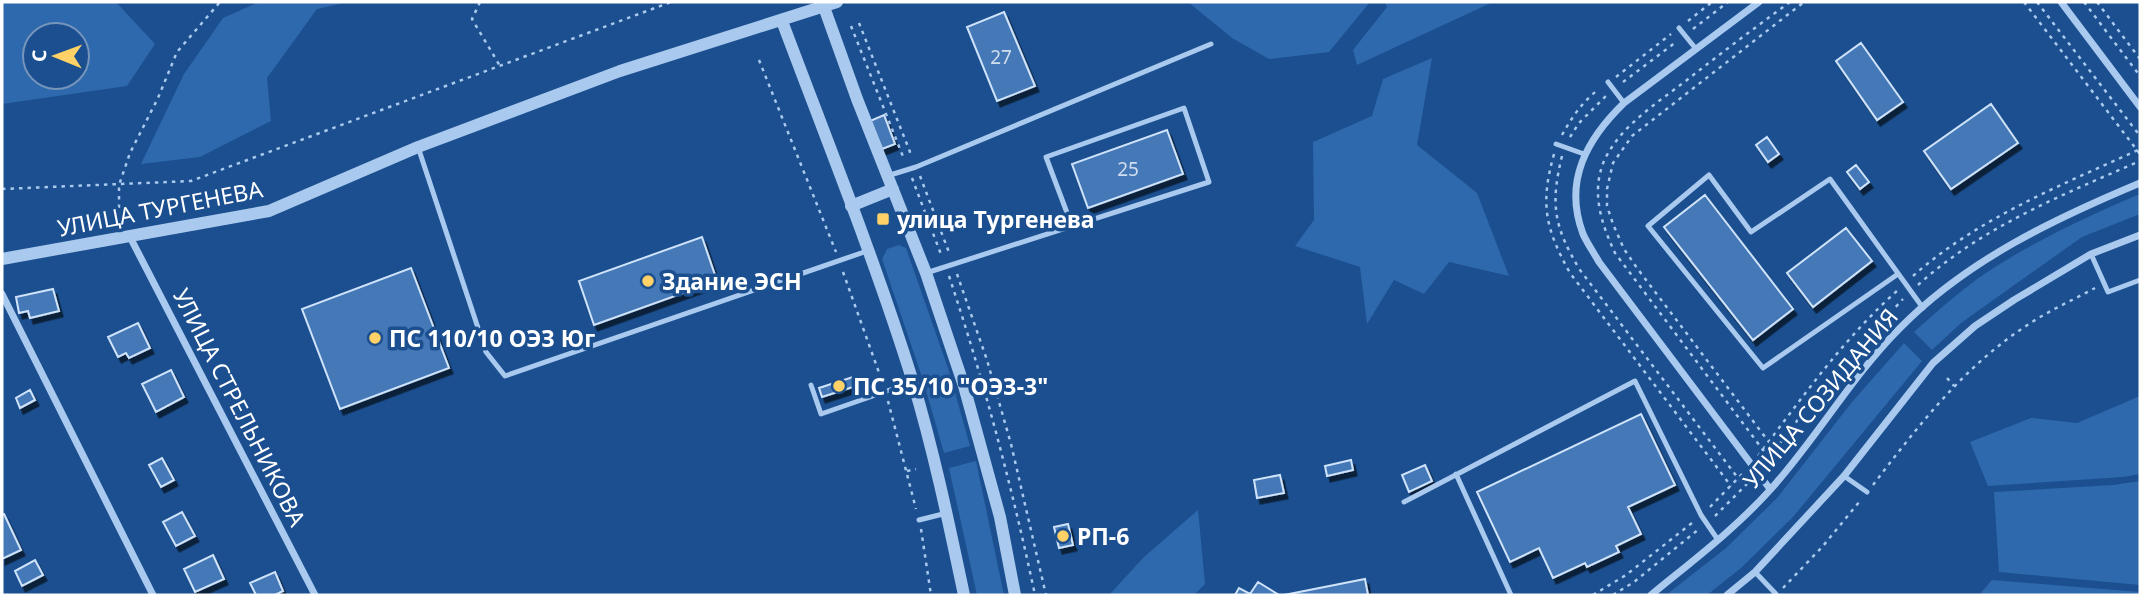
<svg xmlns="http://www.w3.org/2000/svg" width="2142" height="597" font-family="'Noto Sans',sans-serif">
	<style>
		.green { fill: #2e69ad; fill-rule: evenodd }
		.building { fill: #4478b7; stroke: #cfe3fa; stroke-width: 2; filter: url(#shadow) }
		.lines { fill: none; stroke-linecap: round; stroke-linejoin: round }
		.path { stroke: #a9c9ee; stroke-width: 2.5; stroke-dasharray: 3.5 5; stroke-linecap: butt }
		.service { stroke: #a9c9ee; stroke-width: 5 }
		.minor { stroke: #a9c9ee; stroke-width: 7 }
		.tertiary { stroke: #a9c9ee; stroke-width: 12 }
		.poi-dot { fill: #ffd166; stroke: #1b4f8f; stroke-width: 2.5 }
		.labels { text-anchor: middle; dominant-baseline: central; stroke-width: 7; stroke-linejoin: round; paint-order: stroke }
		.number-label { font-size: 19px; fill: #d0dded }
		.street-label { font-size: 23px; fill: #fff; stroke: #1b4f8f }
		.poi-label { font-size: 23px; font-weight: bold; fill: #fff; stroke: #1b4f8f; text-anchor: start }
	</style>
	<defs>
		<filter id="shadow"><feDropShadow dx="3.5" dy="5.5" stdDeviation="0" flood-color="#0009"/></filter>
	</defs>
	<rect width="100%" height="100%" fill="#1b4f8f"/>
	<path class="green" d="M2 2H116L155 44 127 86 2 104ZM35 35H77V77H35Z
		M259 2H349L317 9 267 78 271 121 200 157 141 164 184 74 223 18Z
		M1188 2H1370L1329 52 1269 59 1232 38Z
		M1385 2H1493L1357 65 1353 50 1387 7Z
		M1432 58 1417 145 1477 193 1509 276 1449 262 1424 294 1394 280 1367 324 1360 267 1295 246 1314 220 1313 142 1372 116 1383 79Z
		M2140 194V214L2082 237 1961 323 1932 350 1914 332C1940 309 1966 285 1995 267 2041 238 2090 215 2140 194Z
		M899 245 906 248 949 371 970 446 944 453 923 380 882 259 887 249Z
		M1904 343 1922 361 1793 517 1741 568 1707 595H1666L1726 548 1777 498 1852 402Z
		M2140 396V474L2123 477 1988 486 1970 442 2031 418 2077 423Z
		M976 461 1004 595H977L949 468Z
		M2140 481V585L1999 572 1994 492 2113 485Z
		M1198 510 1205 584 1194 595H1109L1144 557Z
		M1992 580 2140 592V595H1979Z"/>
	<path class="building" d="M1004 12 1035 86 997 101 967 27Z
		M1861 43 1903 102 1877 120 1836 61Z
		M1991 104 2018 143 1951 189 1924 151Z
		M884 115 895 144 882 149 870 121Z
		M1167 130 1183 174 1088 208 1072 164Z
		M1767 137 1779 154 1768 162 1756 145Z
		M1856 165 1869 182 1860 189 1847 172Z
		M1705 195 1793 309 1753 340 1664 227Z
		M1846 228 1872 261 1813 307 1787 273Z
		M702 237 717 281 594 325 579 281Z
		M411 268 449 368 340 409 302 309Z
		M53 289 59 311 30 318 28 311 19 313 16 297Z
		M138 323 150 348 129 358 126 353 118 357 108 337Z
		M171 370 184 397 156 412 142 384Z
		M856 376 859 385 822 397 819 388Z
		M30 390 35 400 20 408 16 398Z
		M1641 414 1675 485 1628 507 1641 534 1616 546 1619 552 1587 567 1585 563 1553 578 1539 548 1510 562 1477 492Z
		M162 458 174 480 161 487 149 465Z
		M1351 460 1353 470 1327 476 1325 466Z
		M1425 465 1432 481 1409 492 1402 475Z
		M1280 475 1284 493 1257 498 1254 480Z
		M182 512 195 536 176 546 163 522Z
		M4 514 21 550 2 559V515Z
		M1068 524 1073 545 1059 548 1054 527Z
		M213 555 224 579 195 592 184 569Z
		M35 560 43 575 22 586 15 571Z
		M275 572 283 591 275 595H256L250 583Z
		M1365 579 1368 595H1284Z
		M1258 582 1279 595H1235L1239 588 1250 594Z"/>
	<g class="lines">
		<path class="path" d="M480 2 472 19 500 66
			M2024 2 2140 154
			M2037 2 2140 136
			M2084 2 2140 76
			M2097 2 2140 59
			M1688 21 1712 2
			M859 23 912 157
			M851 26 904 159
			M1693 29 1728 2
			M759 60 836 252
			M1616 77 1671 34
			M1623 82 1676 42
			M1562 135C1572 117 1583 101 1599 89
			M1570 137 1579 123 1607 95
			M1554 154C1540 204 1545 228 1570 273L1731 486
			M1562 156C1550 205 1554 227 1580 270L1744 486
			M920 176 950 255
			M912 178 942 257
			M2 189 191 181 671 2
			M119 225V185L130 153 158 98 177 52 220 2
			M843 272 882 381
			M957 274 987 360 1011 444 1046 595
			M949 276C984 381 1012 487 1035 595
			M1913 276C1978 218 2062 185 2140 149
			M1918 285C1982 227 2062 195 2140 161
			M1947 378 1954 386
			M888 401 916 509
			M1775 450 1637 268 1624 249 1613 224 1607 206V189L1613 163 1632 136 1804 2
			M1758 456C1801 399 1844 338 1898 290
			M1769 458 1615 253C1601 223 1591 192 1604 161 1621 124 1662 100 1692 76 1724 51 1757 26 1790 2
			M1765 463 1825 384 1903 299
			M907 471 916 469
			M1873 485C1918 426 1965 365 2029 324 2050 310 2073 300 2095 288
			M1710 507 1744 472
			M1715 516 1750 481
			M921 529 931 595
			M1783 588 1823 546 1860 501
			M1593 595 1626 575 1692 523
			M1613 595 1634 582 1699 529"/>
		<path class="service" d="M1679 28 1696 49
			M1608 82 1624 103
			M1556 144 1584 154
			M418 147 486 352 505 376 867 251
			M887 176 916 167 1211 44
			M2091 254 2108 292 2140 280
			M926 273 1209 182 1184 108 1046 157 1072 226
			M1898 274 1763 368 1648 226 1709 175 1751 232 1830 179 1923 308
			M811 385 821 414 913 382
			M1456 474 1511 595
			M1844 476 1867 492
			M1404 502 1635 381 1701 515 1718 540
			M919 520 947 513
			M1755 572 1776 594"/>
		<path class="minor" d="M1759 2 1624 103C1587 139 1563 181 1583 234 1587 243 1594 253 1599 262L1770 489
			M2061 2 2140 107
			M130 237 315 595
			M2 294 153 595
			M1651 595C1691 562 1735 529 1770 490 1817 438 1851 377 1900 328 1967 260 2054 219 2140 183
			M1727 595 1755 572 1844 476 1933 363 1975 326 2014 300 2091 254 2140 235"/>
		<path class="tertiary" d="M824 7 857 99 926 273 964 386 1000 517 1015 595
			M782 21C827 141 875 260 913 382 934 452 949 524 964 595
			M851 206 893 189
			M2 259 269 211 418 147 620 71 837 2"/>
	</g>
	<g class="poi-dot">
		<rect x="876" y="212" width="14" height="14" rx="3.5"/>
		<circle cx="648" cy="281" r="7"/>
		<circle cx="375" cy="338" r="7"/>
		<circle cx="839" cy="386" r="7"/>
		<circle cx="1063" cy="536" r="7"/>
	</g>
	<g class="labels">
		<g class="number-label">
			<text x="1001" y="57">27</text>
			<text x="1128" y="169">25</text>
		</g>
		<g class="street-label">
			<text transform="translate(160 208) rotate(-11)">УЛИЦА ТУРГЕНЕВА</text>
			<text transform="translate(1820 398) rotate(-50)">УЛИЦА СОЗИДАНИЯ</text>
			<text transform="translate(240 407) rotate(63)">УЛИЦА СТРЕЛЬНИКОВА</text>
		</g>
		<g class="poi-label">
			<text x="897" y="219">улица Тургенева</text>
			<text x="662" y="281">Здание ЭСН</text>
			<text x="389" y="338">ПС 110/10 ОЭЗ Юг</text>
			<text x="853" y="386">ПС 35/10 "ОЭЗ-3"</text>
			<text x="1077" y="536">РП-6</text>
		</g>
	</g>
	<rect width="2142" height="597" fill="none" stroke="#ffffff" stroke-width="7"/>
	<g transform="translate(56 56) rotate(271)"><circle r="33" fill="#1b4f8f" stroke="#7695bc" stroke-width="2"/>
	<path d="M0-5L12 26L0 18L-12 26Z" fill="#ffd166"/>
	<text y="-10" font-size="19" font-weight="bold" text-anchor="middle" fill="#ffffff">С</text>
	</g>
</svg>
